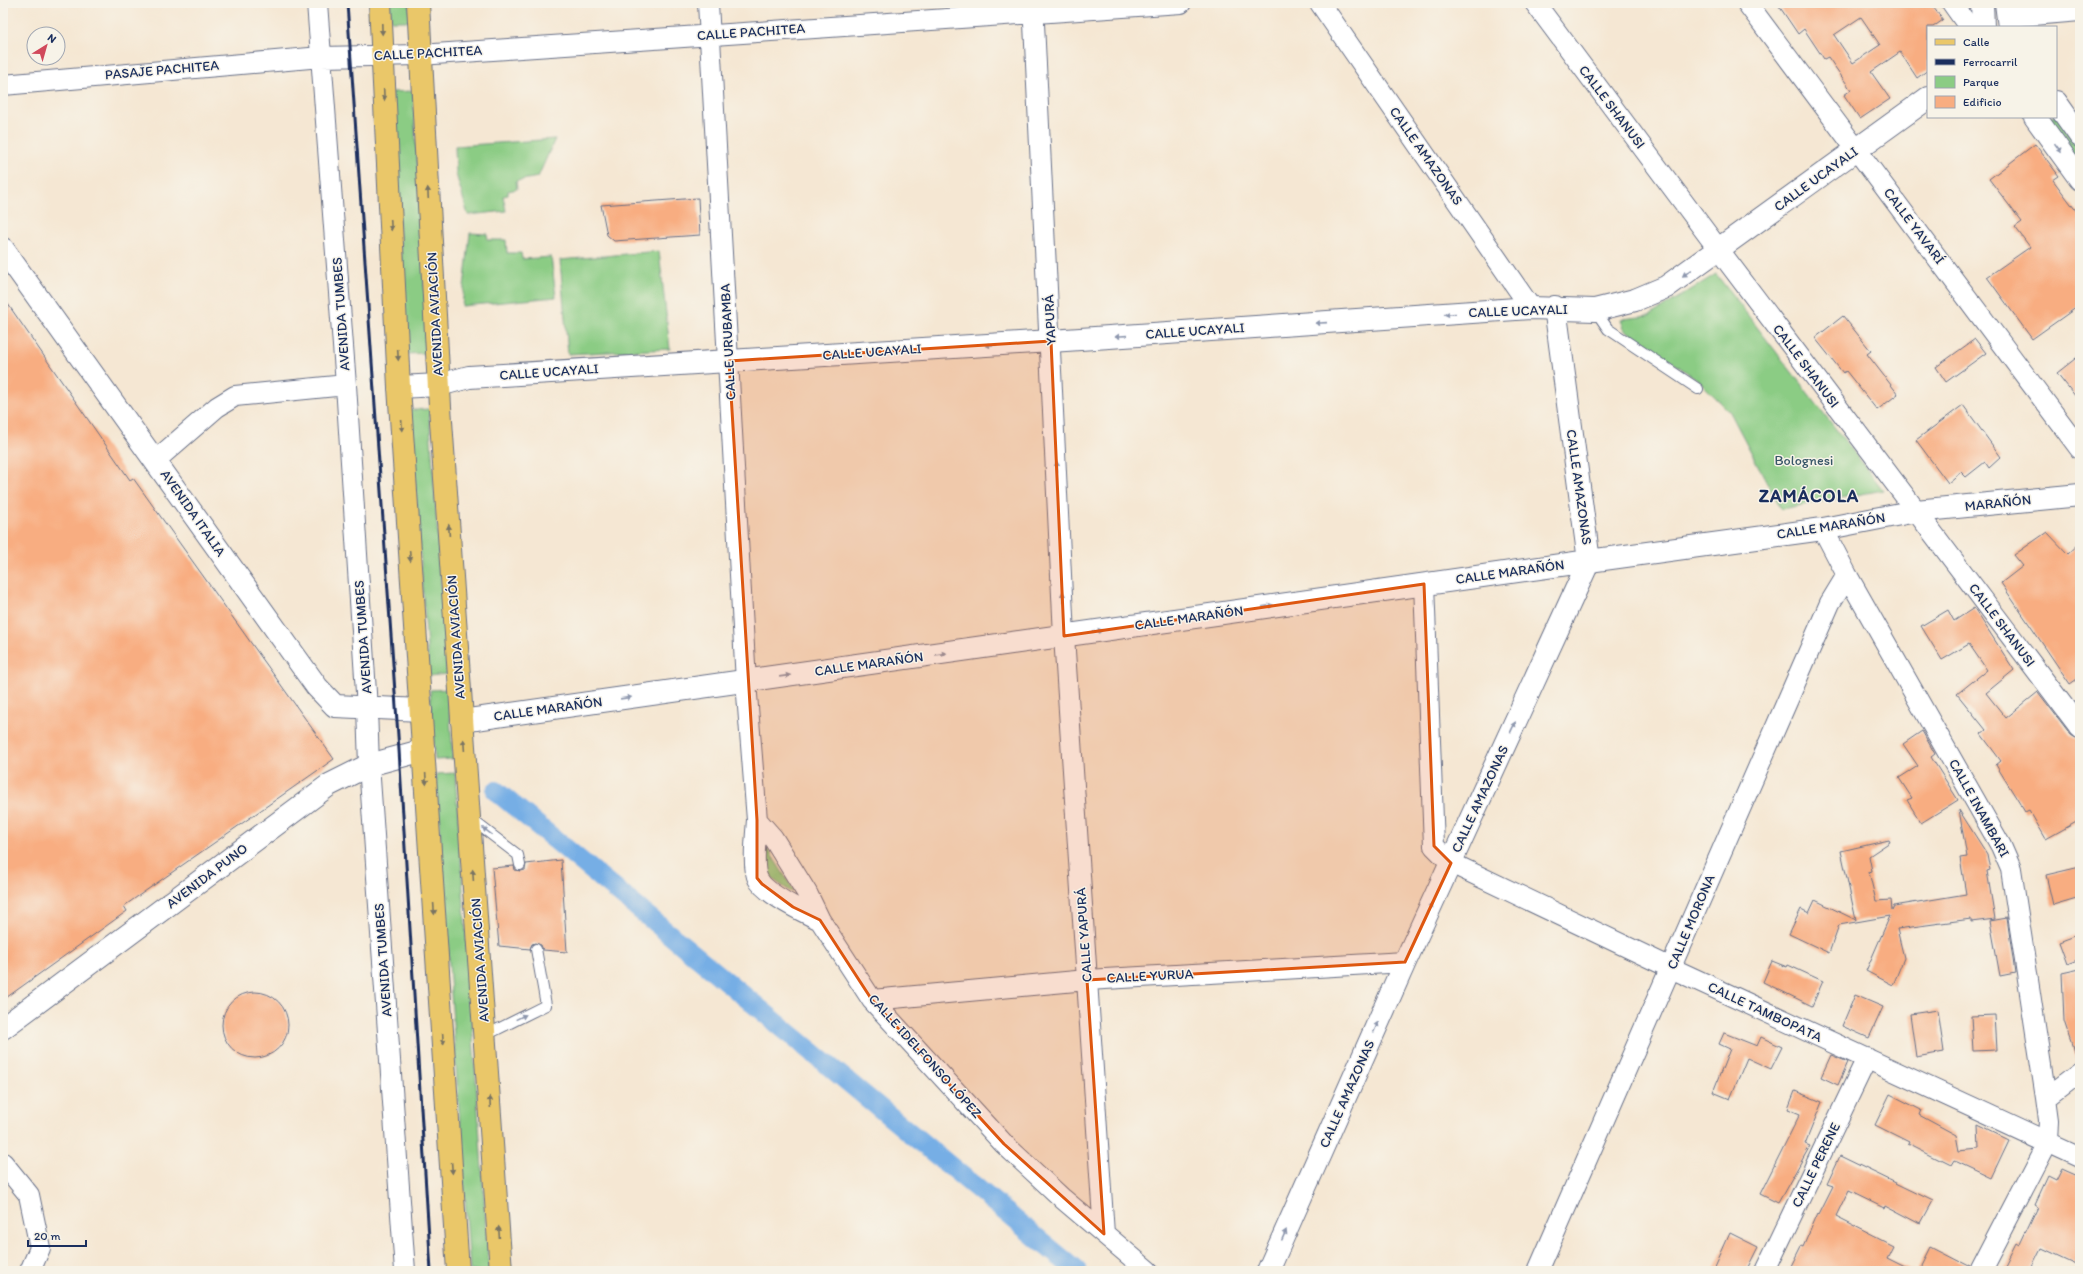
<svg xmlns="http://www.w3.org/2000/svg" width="2083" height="1274" font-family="Itim,sans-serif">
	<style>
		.green { fill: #8bcc84; stroke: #537e71 }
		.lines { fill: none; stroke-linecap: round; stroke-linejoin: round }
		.canal { stroke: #76aee5; stroke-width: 20 }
		.building { fill: #f8ad81; fill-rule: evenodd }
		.service-casing { stroke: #676f87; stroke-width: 12 }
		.minor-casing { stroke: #676f87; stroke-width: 22 }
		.tertiary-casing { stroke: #676f87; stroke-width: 24 }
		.primary-casing { stroke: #676f87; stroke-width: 24 }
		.service { stroke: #fff; stroke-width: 10 }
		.minor { stroke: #fff; stroke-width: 20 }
		.tertiary { stroke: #fff; stroke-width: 22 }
		.primary { stroke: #eac769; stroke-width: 22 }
		.rail { stroke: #1b2f5e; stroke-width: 3 }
		.oneway { fill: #787363 }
		.oneway2 { fill: #8d97ae }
		.marked { fill: #de5710; fill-opacity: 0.2; stroke: #de5710; stroke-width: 3; stroke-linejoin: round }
		.labels { text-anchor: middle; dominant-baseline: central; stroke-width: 3; stroke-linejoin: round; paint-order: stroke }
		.street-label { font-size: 14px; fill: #1b2f5e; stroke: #f7f3e8 }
		.park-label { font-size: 14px; fill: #375668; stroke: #f7f3e8 }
		.district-label { font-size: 18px; font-weight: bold; letter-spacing: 1px; fill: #1b2f5e; stroke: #f7f3e8 }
	</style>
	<rect width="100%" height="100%" fill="#f7f3e8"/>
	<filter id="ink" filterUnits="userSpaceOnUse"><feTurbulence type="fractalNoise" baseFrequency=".025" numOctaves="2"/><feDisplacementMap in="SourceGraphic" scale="8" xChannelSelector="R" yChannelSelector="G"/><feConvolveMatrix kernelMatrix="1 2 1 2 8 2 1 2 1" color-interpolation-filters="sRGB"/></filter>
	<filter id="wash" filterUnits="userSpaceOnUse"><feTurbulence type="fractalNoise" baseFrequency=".012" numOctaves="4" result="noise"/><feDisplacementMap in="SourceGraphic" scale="16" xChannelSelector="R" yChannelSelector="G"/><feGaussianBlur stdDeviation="0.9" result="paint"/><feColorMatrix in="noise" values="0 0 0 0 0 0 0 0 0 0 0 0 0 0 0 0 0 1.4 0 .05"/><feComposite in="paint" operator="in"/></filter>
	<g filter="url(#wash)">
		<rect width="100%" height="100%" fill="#f5e7d3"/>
		<path class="green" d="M390 3H409L410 21H391Z
			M413 91 428 353 406 354 392 92Z
			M2056 114 2080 148V151L2073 155 2046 117H2056Z
			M555 139 538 177 516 181 517 189 508 191V195L503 196 506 211 468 215 456 174 455 146Z
			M470 233 487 234 488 240H506L507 253H521L522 259 551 257 556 297 462 306Z
			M659 251 670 349 568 354 560 260Z
			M1716 274 1883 490 1781 509 1730 412 1698 380 1624 329 1621 319 1649 316Z
			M429 409 447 674 429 676 410 410Z
			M448 689 453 759 435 760 430 690Z
			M455 773 489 1271H470L436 774Z
			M767 848 794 890 791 892 765 874 763 849Z"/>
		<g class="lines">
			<path class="canal" d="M496 791 1077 1271"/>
		</g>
		<g id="blocks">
			<path class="building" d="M1777 3H1930L1943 20 1933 27H1928V70L1917 78 1900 52 1871 72 1890 99 1860 119 1844 95 1851 90 1828 57 1824 59 1804 29 1798 34ZM1861 17 1880 45 1853 63 1834 35Z
				M2035 144 2059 176 2053 180 2080 216V305L2032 339 1987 277 2030 247 2015 227 2022 222 1989 179Z
				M698 198 700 235 614 241 607 235 601 205Z
				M3 297 130 480 133 478 334 759 124 906 127 911 3 1000Z
				M1843 316 1871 351 1867 354 1898 394 1877 410 1846 371 1843 373 1815 338Z
				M1975 339 1986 353 1946 382 1936 367Z
				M2080 355V402L2057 373Z
				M1963 405 2001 457 1989 468 1985 462 1966 477 1961 472 1948 483 1916 440Z
				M2047 532 2068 554 2080 543V677L2070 684 2001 583 2023 566 2014 555Z
				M1974 608 2014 670 1986 693 2006 718 2038 692 2071 735 2080 740V820L2046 839 2029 810 2025 812 1996 765 2001 761 1981 734 1986 730 1957 694 1987 670 1969 644 1942 660 1921 626 1948 610 1954 621Z
				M1922 731 1935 754 1931 757 1958 800 1921 823 1907 800 1912 798 1899 778 1918 766 1903 744Z
				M1959 810 1987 854 1990 870 1987 871 1995 919 1971 922V919L1897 929 1904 958 1893 985 1866 971 1890 916 1839 925 1829 953 1789 934 1801 909 1809 913 1815 900 1856 920 1841 851 1889 840 1890 842 1869 856 1872 871 1869 872 1876 901 1891 900 1892 910 1894 906 1966 894 1960 858 1967 857Z
				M561 860 567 952 543 950 541 945 535 943 532 944 530 949 499 946 492 868 514 866 515 870 521 871 525 870 526 864Z
				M2080 867V897L2053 905 2046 875Z
				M2007 918 2015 973 2000 976 1990 921Z
				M2080 934V959L2067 964 2059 942Z
				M1772 961 1787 967 1788 965 1823 981 1812 1006 1763 982Z
				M2080 969V1060H2077L2064 1021 2062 973Z
				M222 1025a33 33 0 1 1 66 0a33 33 0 1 1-66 0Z
				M1855 995 1883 1007 1869 1038 1842 1026Z
				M1938 1010 1944 1052 1916 1057 1910 1014Z
				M1995 1015 1997 1050 1973 1051 1971 1016Z
				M1724 1033 1757 1046 1761 1037 1782 1047 1771 1069 1747 1058 1730 1099 1713 1092 1730 1049 1719 1044Z
				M1831 1055 1848 1062 1838 1085 1821 1077Z
				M1795 1091 1822 1102 1805 1144 1810 1146 1778 1203 1760 1194 1800 1114 1788 1109Z
				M1890 1094 1921 1110 1919 1115 1956 1135 1959 1151 1979 1149 1978 1125 2009 1140 1991 1178 1953 1160 1950 1165 1908 1144 1909 1142 1875 1125Z
				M1840 1156 1933 1201 1921 1223 1885 1204 1884 1207 1849 1190 1836 1217 1893 1246 1887 1258 1913 1271H1803L1791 1266 1801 1246 1803 1247 1818 1213 1819 1214 1833 1186 1827 1184Z
				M2062 1169 2080 1177V1265L2041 1247 2029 1271H2003L2017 1243 2020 1245 2038 1207 2035 1205 2048 1177 2056 1181Z
				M1730 1233 1758 1247 1746 1271H1713Z
				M1929 1247 1970 1268V1271H1917Z"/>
		</g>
	</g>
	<g filter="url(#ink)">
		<use href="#blocks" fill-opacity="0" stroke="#676f87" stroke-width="1"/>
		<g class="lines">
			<g class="service-casing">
				<path id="service" d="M1595 310 1608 329 1698 389
					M471 819 518 855 520 865
					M486 1035 546 1005 536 949"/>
			</g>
			<g class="minor-casing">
				<path id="minor" d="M317 3 346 385 367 708 369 765 405 1271
					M708 3 746 682 757 820 773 838 807 893 820 920 872 1000 1004 1144 1063 1199 1148 1271
					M1033 3 1064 636 1104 1234
					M1320 3 1531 308
					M1535 3 1719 250 2080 728
					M1747 3 2080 449
					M1952 3 1969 27
					M2007 17 2080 11
					M3 85 321 57 420 55 1181 3
					M156 460 217 407 235 396 346 385
					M1823 529 1847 575 2001 846 2011 869 2046 1098 2049 1120 2048 1142 1981 1271
					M1424 584 1434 846 1451 863 1671 968 2080 1157
					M757 820C756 833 752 868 758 879 764 893 805 913 820 920
					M872 1000 1087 980 1405 962
					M2046 1098 2080 1072
					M3 1163 29 1195 40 1248 30 1271
					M1538 1271 1789 697 1830 603 1847 575
					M1765 1271 1867 1058"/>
			</g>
			<g class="tertiary-casing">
				<path id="tertiary" d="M1982 3 1983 27
					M2006 3 2009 27
					M2056 102 2080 136
					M2035 117 2080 179
					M3 249 317 687 335 706 421 710
					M399 387 439 385 469 377 1051 341 1531 308 1595 310 1635 300 1666 287 1928 98
					M462 721 1589 561 1823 529 1916 511 2080 495
					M3 1028 329 785 369 765 424 750
					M1268 1271 1405 962 1589 561 1555 307"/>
			</g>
			<g class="primary-casing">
				<path id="primary" d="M380 3 399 387 458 1271
					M418 3 440 407 501 1271"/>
			</g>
			<use href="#service" class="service"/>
			<use href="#minor" class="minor"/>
			<use href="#tertiary" class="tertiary"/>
			<use href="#primary" class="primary"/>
			<path class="rail" d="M347 3 399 750 431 1271"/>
		</g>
		<defs><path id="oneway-solid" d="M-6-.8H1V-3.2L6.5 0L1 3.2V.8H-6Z"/></defs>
		<g class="oneway">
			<use href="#oneway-solid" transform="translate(382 29) rotate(88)"/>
			<use href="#oneway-solid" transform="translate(384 95) rotate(87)"/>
			<use href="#oneway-solid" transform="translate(428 193) rotate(-93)"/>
			<use href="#oneway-solid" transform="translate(391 225) rotate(87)"/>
			<use href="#oneway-solid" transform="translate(398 355) rotate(87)"/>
			<use href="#oneway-solid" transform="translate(402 426) rotate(86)"/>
			<use href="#oneway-solid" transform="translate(449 530) rotate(-94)"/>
			<use href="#oneway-solid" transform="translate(410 556) rotate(86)"/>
			<use href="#oneway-solid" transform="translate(464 745) rotate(-94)"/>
			<use href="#oneway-solid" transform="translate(426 779) rotate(86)"/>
			<use href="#oneway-solid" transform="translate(473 875) rotate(-94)"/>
			<use href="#oneway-solid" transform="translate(434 909) rotate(86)"/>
			<use href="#oneway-solid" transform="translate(443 1039) rotate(86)"/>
			<use href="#oneway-solid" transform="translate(490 1102) rotate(-94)"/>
			<use href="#oneway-solid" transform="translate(452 1168) rotate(86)"/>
			<use href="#oneway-solid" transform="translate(499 1232) rotate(-94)"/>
		</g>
		<g class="oneway2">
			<use href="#oneway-solid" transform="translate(2058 148) rotate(54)"/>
			<use href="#oneway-solid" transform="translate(1687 273) rotate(145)"/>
			<use href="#oneway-solid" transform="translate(1450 314) rotate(176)"/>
			<use href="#oneway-solid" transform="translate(1321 323) rotate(176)"/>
			<use href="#oneway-solid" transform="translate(1121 336) rotate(176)"/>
			<use href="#oneway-solid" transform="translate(991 345) rotate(176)"/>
			<use href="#oneway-solid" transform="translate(1057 467) rotate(-92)"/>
			<use href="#oneway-solid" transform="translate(1063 597) rotate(-92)"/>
			<use href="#oneway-solid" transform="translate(1268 606) rotate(-8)"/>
			<use href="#oneway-solid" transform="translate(1097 631) rotate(-9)"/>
			<use href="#oneway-solid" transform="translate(941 654) rotate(-8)"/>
			<use href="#oneway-solid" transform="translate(785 676) rotate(-8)"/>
			<use href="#oneway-solid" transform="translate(626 698) rotate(-8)"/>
			<use href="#oneway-solid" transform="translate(1513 727) rotate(-65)"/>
			<use href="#oneway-solid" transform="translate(487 831) rotate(-142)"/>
			<use href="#oneway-solid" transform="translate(1430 908) rotate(-65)"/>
			<use href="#oneway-solid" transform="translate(521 1017) rotate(-26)"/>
			<use href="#oneway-solid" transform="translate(1376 1027) rotate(-66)"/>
			<use href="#oneway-solid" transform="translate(1284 1235) rotate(-66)"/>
		</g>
	</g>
	<path class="marked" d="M1051 341 1064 636 1424 584 1434 846 1451 863 1405 962 1087 980 1104 1234 1004 1144 872 1000 820 920 793 907 762 884 757 878V820L729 361Z"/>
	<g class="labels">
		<g class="street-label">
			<text transform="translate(751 32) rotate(-4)">CALLE PACHITEA</text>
			<text transform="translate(428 53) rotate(-3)">CALLE PACHITEA</text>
			<text transform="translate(162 70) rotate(-5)">PASAJE PACHITEA</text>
			<text transform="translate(1612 107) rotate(53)">CALLE SHANUSI</text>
			<text transform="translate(1426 156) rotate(55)">CALLE AMAZONAS</text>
			<text transform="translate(1816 179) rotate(-36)">CALLE UCAYALI</text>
			<text transform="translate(1914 226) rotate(53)">CALLE YAVARÍ</text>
			<text transform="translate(1518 311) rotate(-2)">CALLE UCAYALI</text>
			<text transform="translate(341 314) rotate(-94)">AVENIDA TUMBES</text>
			<text transform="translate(435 314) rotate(-93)">AVENIDA AVIACIÓN</text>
			<text transform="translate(1050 320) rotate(-93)">YAPURÁ</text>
			<text transform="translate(1195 331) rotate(-4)">CALLE UCAYALI</text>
			<text transform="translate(728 342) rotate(-93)">CALLE URUBAMBA</text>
			<text transform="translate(872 352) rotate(-4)">CALLE UCAYALI</text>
			<text transform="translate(1806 366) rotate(53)">CALLE SHANUSI</text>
			<text transform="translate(549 372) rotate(-4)">CALLE UCAYALI</text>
			<text transform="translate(1579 487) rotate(82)">CALLE AMAZONAS</text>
			<text transform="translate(1998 503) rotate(-6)">MARAÑÓN</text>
			<text transform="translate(193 513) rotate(55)">AVENIDA ITALIA</text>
			<text transform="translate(1831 526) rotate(-9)">CALLE MARAÑÓN</text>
			<text transform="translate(1510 572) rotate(-8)">CALLE MARAÑÓN</text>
			<text transform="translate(1189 618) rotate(-8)">CALLE MARAÑÓN</text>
			<text transform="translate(2002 625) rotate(53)">CALLE SHANUSI</text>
			<text transform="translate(363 637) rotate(-94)">AVENIDA TUMBES</text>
			<text transform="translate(456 637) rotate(-94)">AVENIDA AVIACIÓN</text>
			<text transform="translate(869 664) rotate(-8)">CALLE MARAÑÓN</text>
			<text transform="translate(548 709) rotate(-8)">CALLE MARAÑÓN</text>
			<text transform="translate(1480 799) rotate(-65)">CALLE AMAZONAS</text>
			<text transform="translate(1979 808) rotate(61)">CALLE INAMBARI</text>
			<text transform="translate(207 876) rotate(-37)">AVENIDA PUNO</text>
			<text transform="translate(1691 922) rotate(-67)">CALLE MORONA</text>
			<text transform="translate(1084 935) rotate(-94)">CALLE YAPURÁ</text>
			<text transform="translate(383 960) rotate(-94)">AVENIDA TUMBES</text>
			<text transform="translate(480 960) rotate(-94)">AVENIDA AVIACIÓN</text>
			<text transform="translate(1150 976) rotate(-3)">CALLE YURUA</text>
			<text transform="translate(1765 1012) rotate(25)">CALLE TAMBOPATA</text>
			<text transform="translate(925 1056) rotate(48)">CALLE IDELFONSO LÓPEZ</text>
			<text transform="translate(1347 1094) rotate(-66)">CALLE AMAZONAS</text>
			<text transform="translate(1816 1165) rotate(-64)">CALLE PERENE</text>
		</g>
		<g class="park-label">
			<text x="1804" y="460">Bolognesi</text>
		</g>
		<g class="district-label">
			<text x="1809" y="496">ZAMÁCOLA</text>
		</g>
	</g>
	<rect width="2083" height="1274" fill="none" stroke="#f7f3e8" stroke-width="16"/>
	<rect x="1927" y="26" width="130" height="92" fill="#f7f3e8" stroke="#9fa5b1"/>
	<rect x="1935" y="39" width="20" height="6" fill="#eac769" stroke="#9fa5b1"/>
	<text x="1963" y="46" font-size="12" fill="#1b2f5e">Calle</text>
	<rect x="1935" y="59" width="20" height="6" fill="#1b2f5e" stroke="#9fa5b1"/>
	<text x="1963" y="66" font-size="12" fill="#1b2f5e">Ferrocarril</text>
	<rect x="1935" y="76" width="20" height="12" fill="#8bcc84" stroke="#9fa5b1"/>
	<text x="1963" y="86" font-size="12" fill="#1b2f5e">Parque</text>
	<rect x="1935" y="96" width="20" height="12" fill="#f8ad81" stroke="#9fa5b1"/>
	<text x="1963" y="106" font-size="12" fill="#1b2f5e">Edificio</text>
	<g transform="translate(46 46) rotate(37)"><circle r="19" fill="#f7f3e8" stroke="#9fa5b1"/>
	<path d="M0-3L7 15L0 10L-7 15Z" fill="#d1495b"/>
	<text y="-6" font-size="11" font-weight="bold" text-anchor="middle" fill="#1b2f5e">N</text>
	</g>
	<path d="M28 1240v6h58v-6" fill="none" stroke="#1b2f5e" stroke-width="2"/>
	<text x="34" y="1240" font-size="12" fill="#1b2f5e" stroke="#f7f3e8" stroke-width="3" paint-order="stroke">20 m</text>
</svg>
